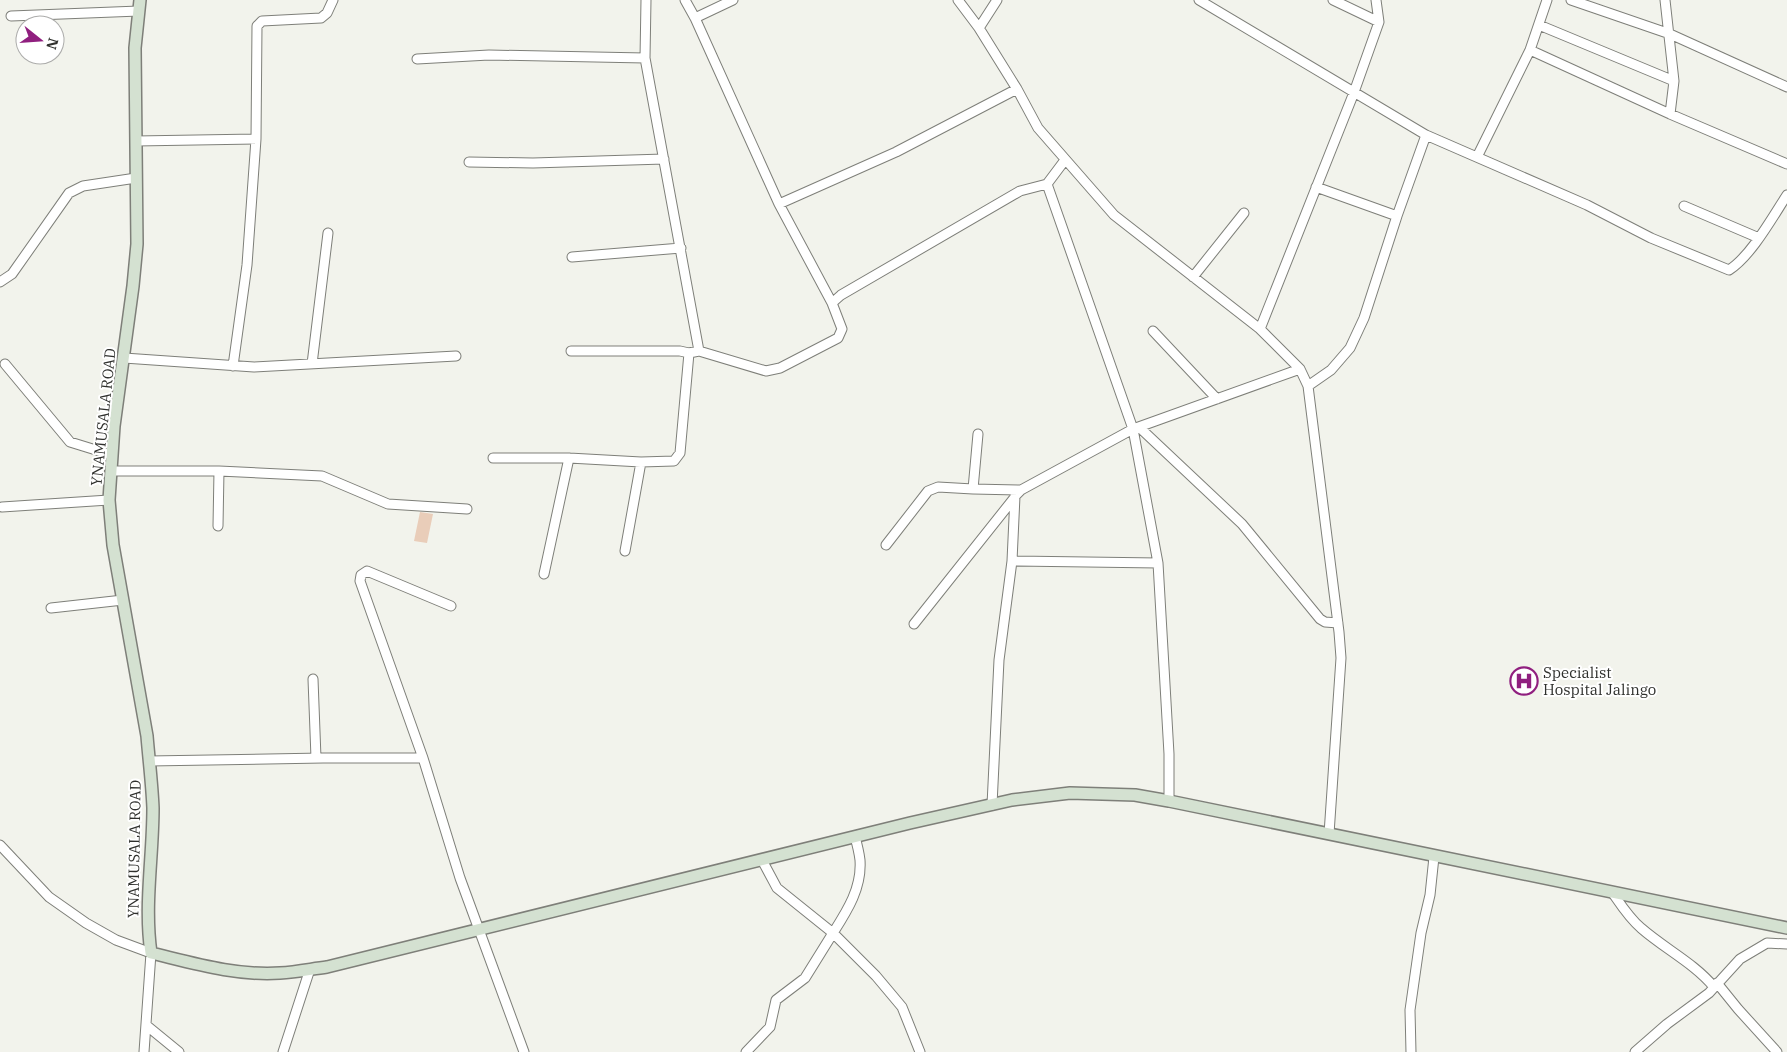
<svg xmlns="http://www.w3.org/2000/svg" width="1787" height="1052" font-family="'IBM Plex Serif',serif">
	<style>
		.grass { fill: #e9cdb9 }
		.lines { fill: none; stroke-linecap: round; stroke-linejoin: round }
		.street-casing { stroke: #7e7f79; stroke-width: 11 }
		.secondary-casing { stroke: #7e7f79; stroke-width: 14 }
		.street { stroke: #fff; stroke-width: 9 }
		.secondary { stroke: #d4e1d1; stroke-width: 11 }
		.labels { text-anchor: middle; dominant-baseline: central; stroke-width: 4; stroke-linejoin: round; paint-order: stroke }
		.street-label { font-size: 15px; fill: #2f302d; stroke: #fff }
		.poi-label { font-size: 15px; fill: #2f302d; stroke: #fff; text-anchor: start }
	</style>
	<rect width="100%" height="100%" fill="#f2f3ec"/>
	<path class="grass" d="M420 512 433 514 427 543 414 541Z"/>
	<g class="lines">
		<g class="street-casing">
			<path id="street" d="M685 0 695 18 733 0
				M958 0 979 28 1017 89 1038 128 1114 215 1260 329 1300 369 1308 386 1339 632 1341 658 1329 834
				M1199 0 1426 135
				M1333 0 1379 22
				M1571 0 1670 34 1787 87
				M1665 0 1674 81 1670 114
				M11 16 139 11
				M695 18 779 204 896 152 1017 89
				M1539 25 1674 81
				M979 28 997 0
				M1530 50 1670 114 1787 164
				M417 59 489 55 645 58
				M136 141 256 139
				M1477 157 1530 50 1547 0
				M469 162 533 163 664 159
				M1047 184 1133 429 1158 563 1169 754V801
				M1316 187 1397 216
				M779 204 832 303
				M1684 206 1759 238
				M572 257 681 248
				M1193 277 1244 213
				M0 282 12 274 69 193 83 186 136 178
				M1260 329 1353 95 1379 22 1376 0
				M1153 331 1217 399
				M571 351H680L689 353
				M699 351 766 371 780 368 838 338 842 329 832 303 841 295 1020 191 1047 184 1065 160
				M124 358 254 367 456 356
				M5 364 70 442 112 455
				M312 364 328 233
				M233 366 247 265 256 139 257 26 262 21 321 18 327 13 333 0
				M1308 386 1331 370 1350 348 1364 318 1397 216 1426 135 1587 205 1651 238 1729 270C1751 256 1772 218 1787 195
				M1139 427 1242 524 1320 619 1325 622 1338 623
				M493 458H569L641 462 674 461 680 453 689 353 699 351 645 58 646 0
				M111 471H219L322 476 388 504 467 509
				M973 489 978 434
				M2 507 109 500
				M218 526 219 471
				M886 545 928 491 938 487 973 489 1021 490 1133 429 1300 369
				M625 551 641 462
				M1012 561 1158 563
				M544 574 569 458
				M451 606 367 571 361 575 360 581 423 758 460 878 524 1052
				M51 608 123 600
				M914 624 1015 497
				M313 679 316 758
				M149 761 323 758H423
				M992 805 999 660 1012 561 1015 496 1021 490
				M855 837C857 844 859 852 860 860 862 888 847 911 833 933L876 976 902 1007 920 1052
				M0 845 49 897 86 923 116 940 151 953 144 1052
				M1612 892C1621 905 1629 918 1641 928 1665 949 1694 963 1714 987
				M1717 983 1738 1009 1777 1052
				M146 1025 179 1052
				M283 1052 310 969
				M746 1052 770 1027 776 1000 805 978 833 933 777 888 762 860
				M1411 1052 1410 1010 1421 933 1430 895 1434 857
				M1635 1052 1667 1024 1709 993 1740 959 1767 943 1787 944"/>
		</g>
		<g class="secondary-casing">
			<path id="secondary" d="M140 0 135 48 137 244 133 286 114 426 109 500 113 545 147 736C149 760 152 784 153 808 153 857 144 905 151 953 193 963 236 976 280 973 296 972 311 969 327 967L910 823 1012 800 1070 793 1135 795 1169 801 1787 928"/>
		</g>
		<use href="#street" class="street"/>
		<use href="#secondary" class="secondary"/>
	</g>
	<defs>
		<g id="hospital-ring" transform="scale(1.4375)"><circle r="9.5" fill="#fff" stroke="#901f7f" stroke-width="1.5"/><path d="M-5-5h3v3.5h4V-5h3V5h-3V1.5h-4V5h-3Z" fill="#901f7f"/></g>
	</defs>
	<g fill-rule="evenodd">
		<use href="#hospital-ring" x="1524" y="681"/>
	</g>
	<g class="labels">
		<g class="street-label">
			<text transform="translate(103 417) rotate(-84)">YNAMUSALA ROAD</text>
			<text transform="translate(134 849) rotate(-89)">YNAMUSALA ROAD</text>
		</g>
		<g class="poi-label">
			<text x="1543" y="672">Specialist<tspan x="1543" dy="17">Hospital Jalingo</tspan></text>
		</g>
	</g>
	<g transform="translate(40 40) rotate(107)"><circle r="24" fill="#ffffff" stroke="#acacab"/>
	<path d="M0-4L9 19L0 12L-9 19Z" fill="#901f7f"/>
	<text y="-8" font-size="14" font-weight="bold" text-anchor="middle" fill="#2f302d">N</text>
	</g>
</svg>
